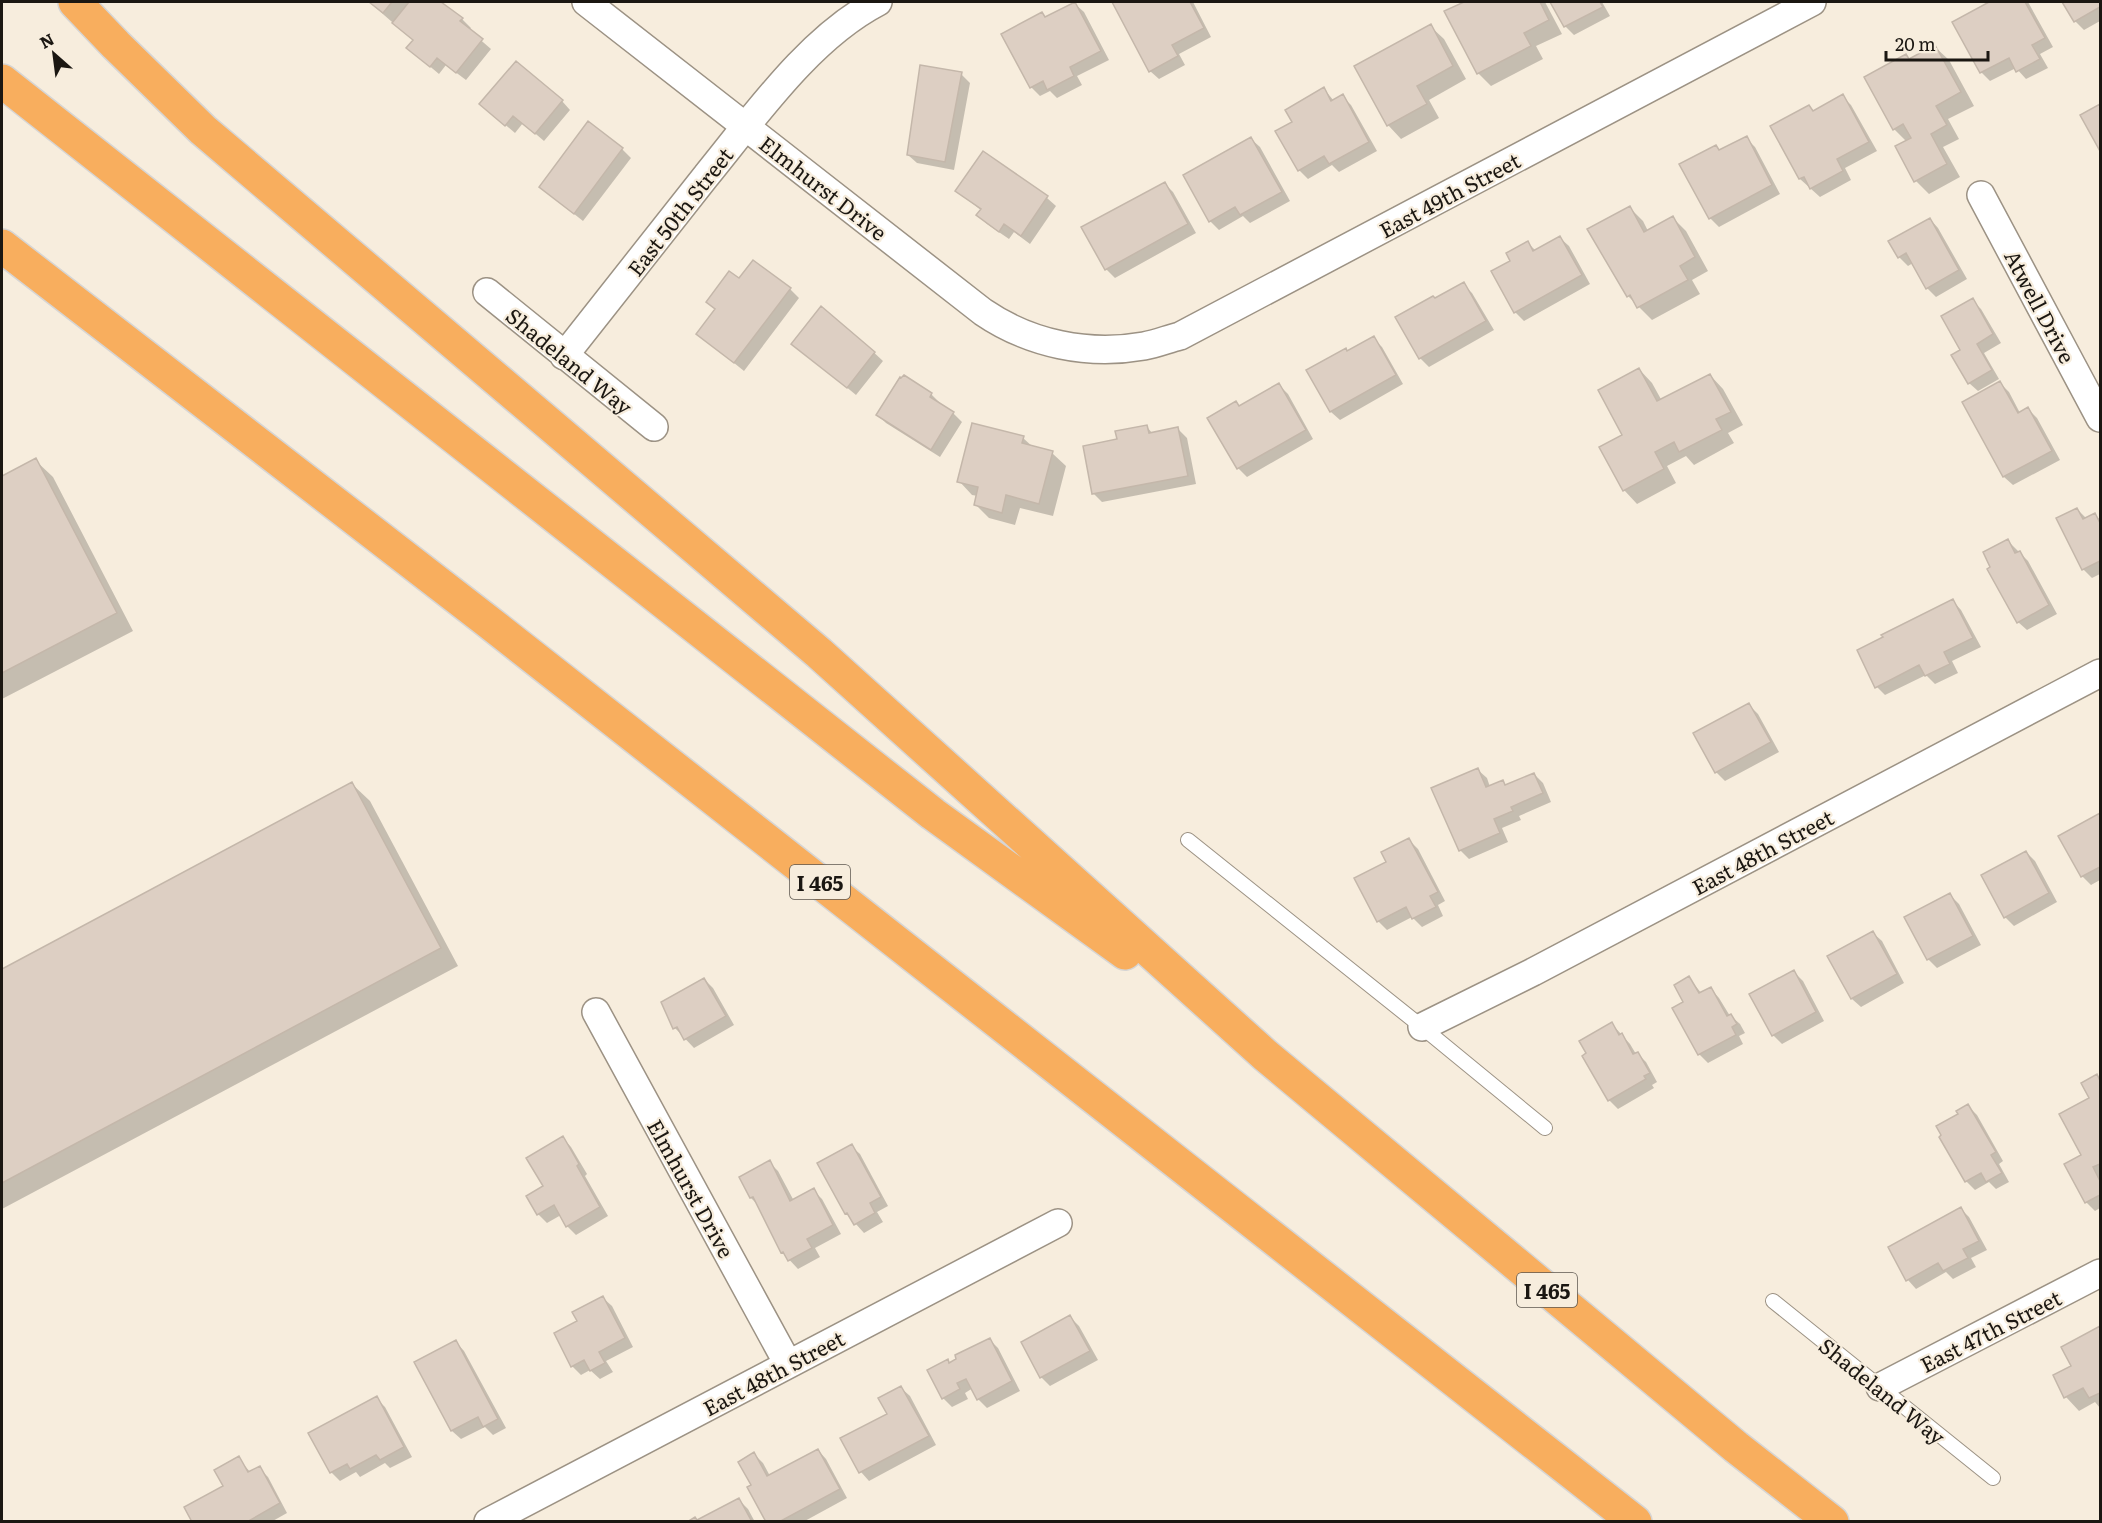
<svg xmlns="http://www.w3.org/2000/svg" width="2102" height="1523" font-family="Literata,serif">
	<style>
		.shadow { fill: #0003 }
		.building { fill: #ddcfc3; stroke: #c4b7aa; stroke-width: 1.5 }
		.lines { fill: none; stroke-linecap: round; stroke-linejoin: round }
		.lane-casing { stroke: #9c9284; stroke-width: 16 }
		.street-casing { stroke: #9c9284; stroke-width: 30 }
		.highway-casing { stroke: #d6d5d4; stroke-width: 36 }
		.lane { stroke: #fff; stroke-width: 14 }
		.street { stroke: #fff; stroke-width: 27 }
		.highway { stroke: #f8ae5e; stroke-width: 33 }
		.labels { text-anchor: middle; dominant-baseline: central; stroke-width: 4.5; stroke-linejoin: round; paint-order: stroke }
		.shield { fill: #f7eddd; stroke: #5d574f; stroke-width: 1.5 }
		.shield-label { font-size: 20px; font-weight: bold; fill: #1b1712 }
		.street-label { font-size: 21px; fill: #1b1712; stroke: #f7eddd }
	</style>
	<rect width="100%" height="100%" fill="#f7eddd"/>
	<path class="shadow" d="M369 2H439L462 19 471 28 469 30 491 49 466 80 446 65 439 74 408 48 414 41Z
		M1113 2H1193L1211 37 1179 54 1185 65 1159 79 1150 71Z
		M1467 2H1545L1562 34 1536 46 1543 59 1491 86 1478 73 1446 12Z
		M1553 2H1602L1610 16 1574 35 1565 26Z
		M1992 2H2028L2053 47 2040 54 2048 68 2026 79 2016 68 1990 81 1982 73 1954 22Z
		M2064 2H2100V21L2084 30 2075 21Z
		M1075 4 1084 12 1109 60 1077 76 1082 85 1057 98 1050 91 1040 96 1031 87 1003 35 1046 18Z
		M1430 26 1444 39 1466 79 1429 100 1439 118 1401 139 1388 125Z
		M1935 47 1949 60 1974 106 1948 119 1959 139 1943 147 1960 177 1929 194 1916 181 1907 142 1894 129 1910 60Z
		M961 74 970 83 954 170 917 163 908 155Z
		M1324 89 1334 101 1342 96 1351 105 1377 151 1339 172 1332 165 1308 179 1299 170 1294 122Z
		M1842 96 1851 105 1877 151 1845 168 1851 180 1820 197 1800 179 1772 127 1809 106 1814 111Z
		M562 101 570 110 544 141 523 123 515 133 490 112Z
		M2100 105V148L2083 115Z
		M1746 138 1755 147 1780 194 1719 227 1710 218 1720 151Z
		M1251 139 1260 147 1290 201 1250 223 1243 216 1219 230 1210 221Z
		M622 149 631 158 583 221 540 187Z
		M984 153 1047 198 1056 206 1030 244 1014 232 1009 239 987 224 978 215 982 211 957 191Z
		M1164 183 1173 192 1196 233 1115 278 1106 269Z
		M1630 208 1643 221 1648 231 1673 218 1686 231 1708 271 1692 280 1700 294 1652 320 1628 296Z
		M1930 219 1938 228 1967 279 1936 297 1927 288 1913 263 1908 266 1899 257Z
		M1560 238 1569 246 1590 284 1524 321 1515 312 1512 261 1528 243 1536 251Z
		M739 280 790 289 799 298 744 371 698 334Z
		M1463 284 1472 293 1494 330 1429 367 1420 358 1397 318 1435 300Z
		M1972 300 1981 309 2001 343 1984 353 1999 379 1978 391 1969 383 1962 351Z
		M821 308 853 333 883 361 856 395 793 343Z
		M1373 338 1382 347 1403 384 1340 420 1331 412 1308 371Z
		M1639 369 1652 383 1662 401 1710 375 1723 389 1743 425 1728 433 1734 443 1694 465 1686 456 1667 466 1676 483 1637 504 1624 490Z
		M904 377 931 394 940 403 939 405 953 413 962 422 940 457 886 423 878 415Z
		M2000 383 2009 392 2020 413 2028 409 2037 418 2060 460 2013 485 2004 477 1964 402Z
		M1279 385 1288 394 1313 439 1247 477 1238 468 1236 403 1240 407Z
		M1147 427 1153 434 1178 429 1187 438 1196 484 1102 502 1093 493 1119 440Z
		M1023 438 1033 447 1052 453 1066 466 1053 516 1020 508 1015 525 989 518 976 505 978 496 972 495 959 481Z
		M35 460 53 477 133 631 2 699V477Z
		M2077 509 2087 519 2095 514 2100 520V574L2092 578 2083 569Z
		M2008 541 2028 561 2057 614 2027 630 2018 622Z
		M1953 601 1961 610 1981 647 1952 661 1958 673 1935 684 1926 675 1885 695 1877 687Z
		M1749 705 1758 714 1779 752 1725 781 1716 772Z
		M1478 770 1487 778 1490 787 1502 782 1507 786 1534 774 1543 783 1551 802 1519 816 1521 820 1502 828 1508 842 1469 859 1460 850Z
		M352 784 370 801 458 966 2 1209V971Z
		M2100 815V880L2091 885 2082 876 2060 837Z
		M1409 840 1418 849 1445 901 1438 905 1443 916 1422 927 1412 917 1387 930 1378 921 1388 862Z
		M2026 852 2035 861 2057 902 2014 926 2005 917Z
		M1950 895 1959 904 1981 945 1937 968 1928 959Z
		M1873 933 1882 941 1904 983 1861 1007 1852 999 1829 957Z
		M1794 972 1803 981 1824 1021 1782 1044 1773 1035Z
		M1689 978 1702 994 1711 989 1719 998 1730 1016H1731L1740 1024 1745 1033 1739 1036 1743 1044 1708 1063 1699 1054 1685 1003Z
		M704 979 713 988 734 1025 694 1048 675 1028Z
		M1612 1024 1630 1044 1636 1054 1637 1053 1646 1062 1657 1082 1652 1085 1654 1088 1618 1109 1609 1100Z
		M2097 1076 2100 1080V1208L2095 1211 2086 1202 2091 1099Z
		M1968 1106 1977 1115 2003 1161 1999 1164 2009 1182 1996 1189 1989 1182 1975 1190 1966 1181 1944 1136Z
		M563 1138 571 1147 587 1174 585 1176 608 1216 576 1235 567 1226 561 1215 547 1223 538 1214 545 1187Z
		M851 1146 860 1154 888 1206 877 1212 883 1222 864 1233 846 1213 819 1164Z
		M769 1162 778 1171 794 1201 813 1190 822 1199 841 1234 815 1248 820 1257 798 1269 782 1252 760 1207 751 1198 741 1177Z
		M1960 1208 1969 1217 1987 1250 1971 1258 1976 1267 1953 1279 1946 1272 1916 1289 1908 1280Z
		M603 1298 612 1306 633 1347 606 1361 613 1372 600 1379 590 1370 581 1375 572 1366 579 1322Z
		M1070 1317 1079 1326 1098 1360 1050 1386 1041 1377Z
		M2100 1328V1408L2095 1402 2079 1411 2066 1397 2055 1376 2073 1366 2063 1347Z
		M989 1339 998 1348 1020 1391 987 1408 978 1399 973 1388 965 1393 968 1399 952 1407 943 1398 948 1361 951 1364Z
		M456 1342 464 1351 506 1428 493 1435 485 1427 461 1439 452 1431 416 1363Z
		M901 1388 910 1396 936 1445 869 1481 861 1472Z
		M376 1398 385 1407 412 1457 390 1468 385 1463 360 1477 356 1472 340 1481 331 1472Z
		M818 1450 826 1459 847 1498 803 1522H768L753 1485 754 1454 763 1463 770 1476Z
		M238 1458 251 1473 259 1468 268 1477 287 1513 271 1522H194L225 1486Z
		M739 1500 748 1509 755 1522H698Z"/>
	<path class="building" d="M369 2H392L383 13Z
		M409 2H441L463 18 460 21 483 39 456 73 437 58 430 67 406 48 413 40 392 23Z
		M1075 2 1101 51 1070 67 1074 76 1047 90 1043 81 1030 88 1001 34 1042 12 1045 17Z
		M1112 2H1190L1204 28 1172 45 1178 56 1149 72Z
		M1464 2H1540L1549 20 1524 33 1531 46 1477 74 1444 11Z
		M1550 2H1600L1603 7 1564 27Z
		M1989 2H2025L2045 38 2032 45 2040 59 2016 72 2009 58 1980 73 1952 22Z
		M2062 2H2100V7L2074 22Z
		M1431 24 1453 66 1417 86 1427 104 1387 126 1354 66Z
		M1935 45 1961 92 1936 106 1947 125 1931 134 1947 164 1914 182 1895 146 1911 138 1903 124 1893 130 1864 77 1906 54 1909 59Z
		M516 61 563 100 535 134 513 116 505 126 479 104Z
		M920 65 962 72 945 162 907 155Z
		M1324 87 1331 101 1343 94 1369 142 1329 164 1324 156 1298 171 1275 131 1292 122 1285 110Z
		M1843 94 1869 142 1837 159 1843 171 1810 189 1804 177 1799 179 1770 126 1809 105 1813 111Z
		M2100 104V151L2080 115Z
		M588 121 623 148 574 214 539 187Z
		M1747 136 1772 185 1709 219 1679 164 1716 145 1719 150Z
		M1251 137 1282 192 1240 215 1235 207 1209 222 1183 175Z
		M983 151 1048 196 1021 236 1004 224 999 232 976 215 981 209 955 191Z
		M1165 182 1188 224 1105 270 1081 227Z
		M1630 206 1644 232 1673 216 1695 257 1680 266 1688 280 1637 308 1630 295 1627 297 1587 229Z
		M1930 218 1959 270 1926 289 1906 253 1898 258 1888 241Z
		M1560 236 1582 275 1514 313 1491 271 1510 261 1506 253 1528 241 1533 251Z
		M753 260 791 288 734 363 696 334 715 309 706 302 729 271 739 278Z
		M1464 282 1486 321 1419 359 1395 317 1433 296 1435 298Z
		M1973 298 1993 334 1977 344 1992 370 1968 384 1951 355 1960 350 1941 316Z
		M821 306 875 352 847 388 791 344Z
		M1374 336 1396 375 1330 412 1306 370 1346 348 1347 351Z
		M1639 368 1657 401 1710 374 1731 412 1716 419 1722 430 1679 452 1674 442 1655 452 1664 469 1623 491 1599 447 1622 435 1598 390Z
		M904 375 932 393 930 397 954 412 931 450 876 415 900 377 901 378Z
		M2000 381 2018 413 2028 407 2052 451 2003 477 1962 402Z
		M1279 383 1306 430 1237 469 1207 418 1236 401 1239 406Z
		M972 423 1024 436 1022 443 1053 451 1039 504 1006 495 1002 513 974 505 978 487 957 482Z
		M1147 425 1149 433 1178 427 1188 476 1092 494 1083 446 1117 439 1115 431Z
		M36 458 117 613 2 673V476Z
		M2077 508 2083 519 2095 513 2100 523V561L2082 570 2056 518Z
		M2008 539 2015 553 2020 551 2049 605 2017 623 1987 569 1990 567 1983 552Z
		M1953 599 1973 638 1944 652 1950 664 1925 676 1919 665 1875 688 1857 650 1883 637 1881 635Z
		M1749 703 1771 742 1715 773 1693 733Z
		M1478 768 1486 787 1503 780 1505 785 1534 773 1543 793 1511 807 1513 811 1494 819 1500 833 1459 851 1431 788Z
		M352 782 441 948 2 1183V969Z
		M2100 813V867L2081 877 2058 836Z
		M1409 838 1438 892 1430 896 1436 907 1412 919 1406 907 1377 922 1354 878 1386 862 1381 852Z
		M2026 851 2049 893 2004 918 1981 875Z
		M1950 893 1973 936 1927 960 1904 917Z
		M1873 931 1897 974 1851 999 1827 956Z
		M1794 970 1816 1012 1772 1036 1749 994Z
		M1689 976 1699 993 1711 987 1727 1016 1731 1014 1737 1024 1732 1027 1736 1035 1698 1055 1672 1008 1683 1002 1674 985Z
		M704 978 726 1016 684 1040 677 1027 673 1029 661 1002Z
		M1612 1022 1619 1035 1622 1033 1633 1054 1638 1052 1650 1073 1644 1076 1646 1079 1608 1101 1582 1056 1586 1053 1579 1041Z
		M2097 1074 2100 1081V1164L2093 1167 2100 1181V1195L2085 1203 2064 1164 2081 1155 2059 1114 2089 1098 2081 1083Z
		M1968 1104 1996 1152 1991 1155 2002 1173 1986 1182 1981 1173 1965 1182 1939 1137 1941 1135 1936 1126 1958 1114 1956 1111Z
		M563 1136 579 1164 577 1166 600 1207 566 1227 554 1205 537 1215 526 1196 543 1186 526 1158Z
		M852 1144 881 1197 870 1203 875 1213 854 1225 847 1213 845 1214 817 1163Z
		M770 1160 790 1201 814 1188 833 1225 807 1239 812 1248 788 1261 783 1252 781 1253 753 1197 750 1198 739 1177Z
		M1961 1207 1979 1241 1963 1249 1968 1258 1943 1271 1938 1263 1906 1281 1888 1247Z
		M603 1296 625 1338 599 1352 605 1363 590 1371 584 1360 571 1367 554 1333 577 1321 572 1312Z
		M1070 1315 1090 1351 1040 1378 1021 1342Z
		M2100 1326V1393L2089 1398 2083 1388 2064 1398 2053 1375 2071 1366 2061 1347Z
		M990 1338 1012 1381 977 1400 966 1379 957 1383 960 1389 942 1399 927 1370 948 1359 949 1363 956 1359 955 1355Z
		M456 1340 498 1419 483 1427 478 1417 451 1431 414 1362Z
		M901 1386 929 1436 859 1473 840 1438 887 1414 878 1398Z
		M377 1396 404 1447 380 1460 376 1455 350 1469 347 1464 330 1473 308 1433Z
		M818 1449 840 1489 779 1522H766L747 1487 751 1485 738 1462 754 1452 767 1476Z
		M239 1456 248 1472 260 1466 280 1503 247 1522H192L184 1507 223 1486 214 1470Z
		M739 1498 752 1522H687L695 1517 697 1520Z"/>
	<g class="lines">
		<g class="lane-casing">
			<path id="lane" d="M1188 840 1422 1027 1545 1128
				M1773 1301 1993 1478"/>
		</g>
		<g class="street-casing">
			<path id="street" d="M586 2 983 312C1030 344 1088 356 1144 346 1156 344 1168 339 1180 336L1812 2
				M1981 195 2100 418
				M487 292 654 427
				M564 356C612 296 659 236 706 176 755 116 809 38 878 2
				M596 1012 788 1364
				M1422 1027 1533 972 2100 673
				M1880 1387 2100 1273
				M488 1522 1058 1223"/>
		</g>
		<g class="highway-casing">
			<path id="highway" d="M75 2 116 45 203 130 819 653 1265 1055 1736 1447 1832 1522
				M2 81 933 814 1125 953
				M2 246 486 620 1635 1522"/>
		</g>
		<use href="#lane" class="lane"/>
		<use href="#street" class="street"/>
		<use href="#highway" class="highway"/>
	</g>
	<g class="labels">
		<g class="shield">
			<rect x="790" y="865" width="60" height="34" rx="4.5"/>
			<rect x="1517" y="1273" width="60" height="34" rx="4.5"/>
		</g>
		<g class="shield-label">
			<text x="820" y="882">I 465</text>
			<text x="1547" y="1290">I 465</text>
		</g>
		<g class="street-label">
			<text transform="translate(824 187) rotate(38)">Elmhurst Drive</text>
			<text transform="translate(1449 194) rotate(-28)">East 49th Street</text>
			<text transform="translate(679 211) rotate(-52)">East 50th Street</text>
			<text transform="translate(2041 306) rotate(62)">Atwell Drive</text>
			<text transform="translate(570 360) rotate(39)">Shadeland Way</text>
			<text transform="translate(1762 851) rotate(-28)">East 48th Street</text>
			<text transform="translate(692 1188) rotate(61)">Elmhurst Drive</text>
			<text transform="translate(1990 1330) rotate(-27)">East 47th Street</text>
			<text transform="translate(773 1372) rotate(-28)">East 48th Street</text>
			<text transform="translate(1883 1390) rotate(39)">Shadeland Way</text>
		</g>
	</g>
	<rect width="2102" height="1523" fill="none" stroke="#1b1712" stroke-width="6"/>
	<g transform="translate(54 54) rotate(332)" stroke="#f7eddd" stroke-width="4.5" paint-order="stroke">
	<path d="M0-4.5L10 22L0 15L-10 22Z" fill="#1b1712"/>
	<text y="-9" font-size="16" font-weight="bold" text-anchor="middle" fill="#1b1712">N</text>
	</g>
	<path d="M1886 51v9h102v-9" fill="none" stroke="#1b1712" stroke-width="3"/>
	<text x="1895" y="51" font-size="18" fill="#1b1712" stroke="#f7eddd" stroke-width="4.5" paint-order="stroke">20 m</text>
</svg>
